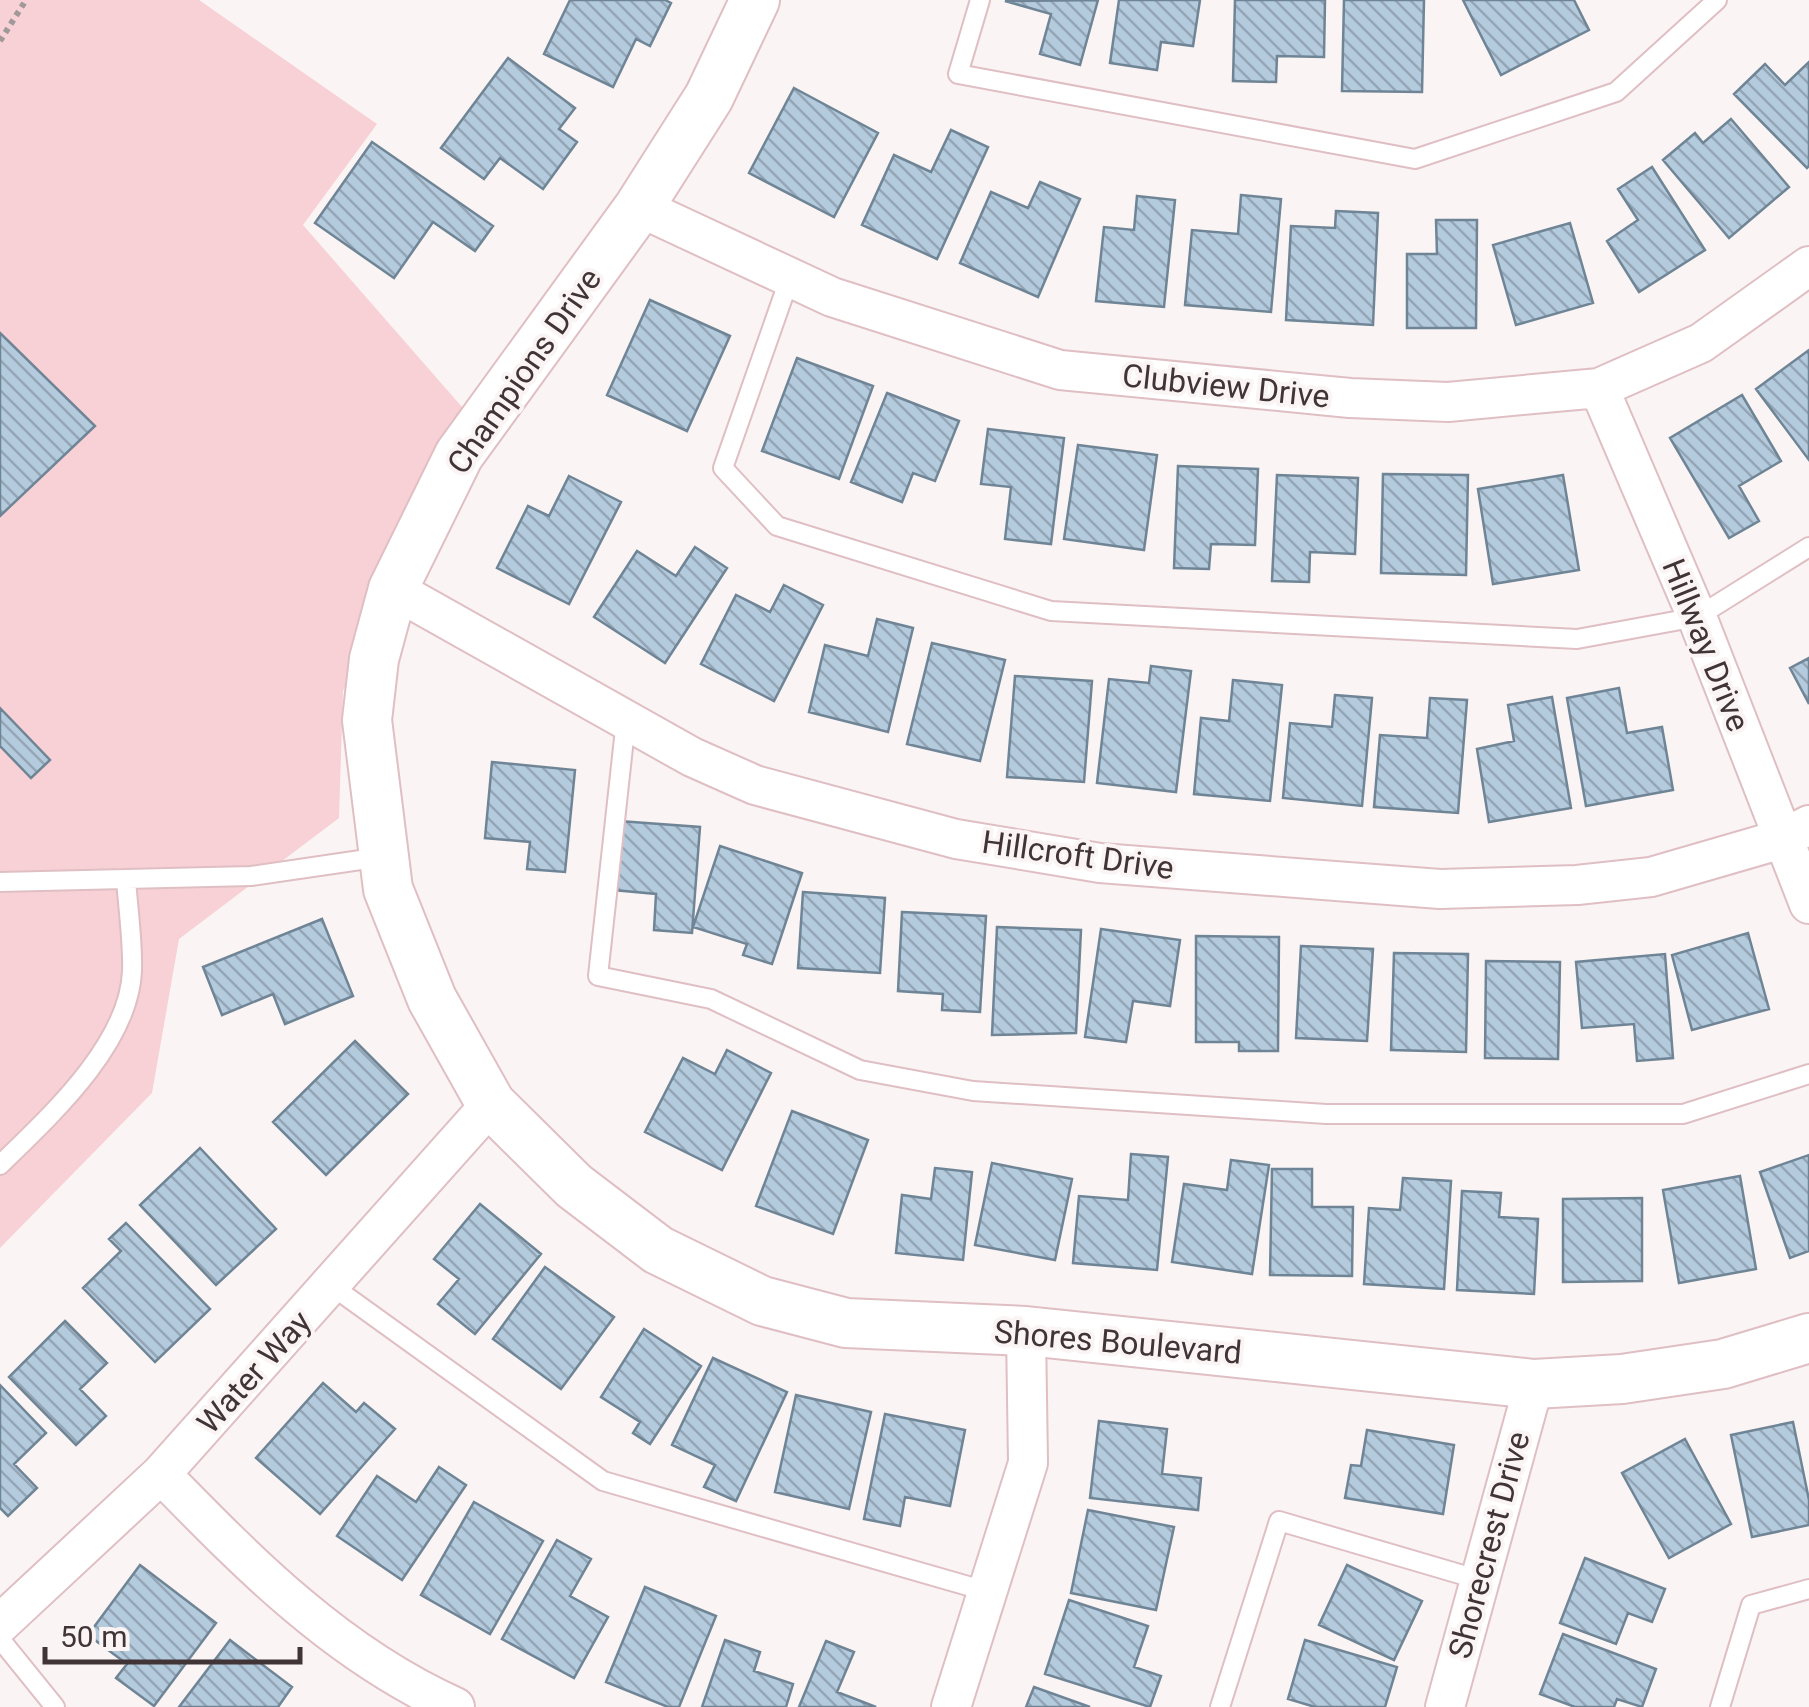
<svg xmlns="http://www.w3.org/2000/svg" width="1809" height="1707" font-family="Roboto,sans-serif">
	<style>
		.green { fill: #f7d1d6 }
		.building { fill: url(#building-back-hatch); stroke: #6f8596; stroke-width: 2.5 }
		.lines { fill: none; stroke-linecap: round; stroke-linejoin: round }
		.service-casing { stroke: #dfbfc3; stroke-width: 22 }
		.minor-casing { stroke: #dfbfc3; stroke-width: 42 }
		.tertiary-casing { stroke: #dfbfc3; stroke-width: 52 }
		.path { stroke: #a19899; stroke-width: 6; stroke-dasharray: 5 5; stroke-linecap: butt }
		.service { stroke: #fff; stroke-width: 18 }
		.minor { stroke: #fff; stroke-width: 38 }
		.tertiary { stroke: #fff; stroke-width: 48 }
		.labels { text-anchor: middle; dominant-baseline: central; stroke-width: 8; stroke-linejoin: round; paint-order: stroke }
		.street-label { font-size: 32px; fill: #413436; stroke: #faf4f4 }
	</style>
	<defs>
		<pattern id="building-back-hatch" width="6" height="6" patternUnits="userSpaceOnUse" patternTransform="scale(2.5)"><rect width="6" height="6" fill="#b4cbde"/><path d="M-1 5l2 2M0 0l6 6M5-1l2 2" fill="none" stroke="#94a6b5"/></pattern>
	</defs>
	<rect width="100%" height="100%" fill="#faf4f4"/>
	<path class="green" d="M0 0H199L377 124 303 225 462 407 393 589 343 691 339 818 179 939 152 1093 0 1248Z"/>
	<path class="building" d="M570 0H665L671 3 650 46 636 39 613 87 544 54Z
		M1098 0 1080 65 1040 54 1051 14 1005 1Z
		M1119 0H1200L1193 46 1161 42 1157 70 1110 63Z
		M1235 0H1325L1324 57 1277 56 1276 82 1233 81Z
		M1344 0H1424L1422 92 1342 91Z
		M1463 0H1574L1589 30 1501 75Z
		M508 58 575 108 559 129 577 142 543 189 500 158 484 179 441 148Z
		M1809 62V166L1807 168 1734 94 1765 64 1785 85Z
		M794 88 878 133 834 217 749 173Z
		M1731 119 1789 187 1729 238 1663 160 1695 133 1703 143Z
		M951 130 988 147 937 259 862 225 894 155 931 172Z
		M372 142 493 226 475 251 433 222 394 278 315 223Z
		M1652 167 1705 250 1639 292 1607 241 1638 220 1618 189Z
		M1040 182 1080 199 1038 297 960 263 991 192 1028 208Z
		M1241 195 1281 199 1271 312 1185 305 1192 230 1238 234Z
		M1137 196 1175 200 1164 307 1096 301 1104 227 1134 230Z
		M1336 211 1378 213 1373 325 1286 320 1291 226 1335 228Z
		M1436 220H1477L1476 328H1407V254H1437Z
		M1570 223 1593 303 1516 325 1493 245Z
		M650 300 730 336 687 431 607 395Z
		M0 333 95 426 0 516Z
		M1809 350V460L1756 389Z
		M797 358 873 386 839 479 762 451Z
		M887 393 959 421 935 481 913 473 902 502 851 482Z
		M1742 395 1781 461 1739 486 1759 521 1729 538 1670 438Z
		M988 429 1064 438 1051 544 1005 539 1011 487 981 484Z
		M1078 445 1157 455 1144 550 1064 539Z
		M1178 466 1258 469 1255 545 1211 544 1209 569 1174 568Z
		M1383 474 1468 475 1466 575 1381 573Z
		M1277 475 1358 478 1355 554 1310 552 1309 582 1272 581Z
		M1563 475 1579 570 1493 584 1478 489Z
		M569 476 621 502 569 604 497 568 528 506 549 516Z
		M695 547 727 568 665 663 594 617 637 551 676 576Z
		M784 585 823 605 774 701 701 664 736 595 770 612Z
		M877 619 913 628 888 732 809 712 825 645 868 656Z
		M932 643 1005 660 980 761 907 744Z
		M1809 658V704L1790 668Z
		M1151 666 1191 671 1176 792 1097 783 1109 679 1149 683Z
		M1015 676 1092 681 1084 782 1007 777Z
		M1233 680 1282 685 1270 801 1194 794 1201 718 1229 721Z
		M1619 688 1627 733 1662 727 1673 790 1586 806 1567 698Z
		M1335 695 1372 698 1362 806 1283 798 1290 723 1332 727Z
		M1552 697 1571 808 1489 822 1477 749 1514 741 1508 705Z
		M1430 698 1467 700 1458 813 1374 807 1380 735 1427 738Z
		M0 708 50 760 31 778 0 746Z
		M492 762 575 770 565 872 527 869 530 842 485 838Z
		M619 821 700 827 692 933 654 930 656 894 614 890Z
		M720 846 802 873 772 964 743 955 747 944 693 927Z
		M803 892 885 898 880 973 798 968Z
		M902 912 986 916 980 1012 942 1010 943 994 898 991Z
		M322 919 353 996 285 1024 273 994 222 1015 203 967Z
		M997 927 1081 930 1076 1033 992 1035Z
		M1101 929 1180 940 1170 1006 1133 1001 1126 1042 1085 1037Z
		M1748 933 1769 1009 1692 1030 1672 955Z
		M1196 936 1279 937 1278 1051H1239V1042H1196Z
		M1301 946 1373 949 1367 1041 1296 1038Z
		M1394 953 1468 954 1466 1052 1391 1050Z
		M1665 954 1673 1058 1637 1061 1634 1024 1582 1028 1576 962Z
		M1486 961 1560 962 1558 1059 1485 1058Z
		M355 1041 408 1094 326 1175 273 1122Z
		M727 1050 771 1073 722 1170 645 1132 683 1058 715 1074Z
		M792 1111 868 1140 833 1234 756 1206Z
		M200 1148 276 1229 216 1285 140 1205Z
		M1131 1154 1168 1157 1157 1270 1073 1263 1079 1196 1128 1200Z
		M1809 1155V1251L1790 1258 1760 1172Z
		M1231 1160 1269 1165 1252 1274 1172 1262 1184 1184 1227 1190Z
		M992 1163 1072 1179 1055 1260 975 1245Z
		M935 1168 972 1172 963 1260 896 1253 902 1195 931 1199Z
		M1272 1169H1312V1207H1353L1352 1276 1270 1275Z
		M1740 1176 1756 1269 1679 1283 1663 1190Z
		M1403 1178 1451 1181 1444 1289 1364 1284 1369 1208 1400 1210Z
		M1462 1191 1501 1193 1499 1217 1538 1219 1534 1294 1457 1290Z
		M1642 1198V1281L1563 1282V1199Z
		M480 1204 541 1254 475 1334 438 1304 459 1279 434 1259Z
		M126 1223 210 1309 155 1362 83 1288 121 1251 109 1239Z
		M545 1267 614 1317 561 1389 493 1339Z
		M65 1321 107 1363 80 1389 106 1416 76 1445 9 1377Z
		M644 1329 701 1366 650 1444 633 1433 640 1422 601 1397Z
		M713 1358 787 1392 736 1501 704 1487 715 1465 672 1445Z
		M323 1383 356 1412 364 1403 395 1429 320 1514 256 1458Z
		M0 1385 46 1433 14 1464 37 1488 8 1516 0 1508Z
		M796 1395 871 1412 849 1509 775 1492Z
		M885 1414 965 1430 950 1506 905 1497 900 1526 864 1519Z
		M1099 1421 1167 1429 1162 1474 1201 1478 1198 1510 1090 1498Z
		M1793 1422 1809 1500V1525L1752 1537 1731 1435Z
		M1367 1430 1454 1445 1443 1514 1345 1498 1351 1465 1361 1466Z
		M1685 1439 1731 1524 1669 1558 1622 1473Z
		M439 1467 466 1485 402 1580 337 1536 377 1476 416 1502Z
		M474 1502 543 1541 490 1634 421 1595Z
		M1088 1510 1174 1527 1156 1610 1071 1593Z
		M557 1540 591 1559 570 1596 608 1617 574 1678 502 1639Z
		M1585 1558 1665 1589 1652 1622 1628 1613 1616 1644 1560 1623Z
		M140 1565 216 1623 154 1706 116 1678 127 1664 88 1635Z
		M1347 1565 1422 1601 1394 1660 1319 1625Z
		M645 1587 716 1616 679 1707H668L606 1682Z
		M1069 1600 1148 1626 1134 1667 1161 1676 1150 1707 1045 1674Z
		M1563 1634 1656 1669 1642 1707 1617 1699 1614 1707H1575L1540 1694Z
		M230 1640 292 1687 278 1707H179Z
		M725 1640 760 1652 754 1671 793 1684 786 1707H702Z
		M1305 1640 1397 1667 1385 1707H1315L1288 1699Z
		M826 1641 854 1652 837 1692 876 1707H799Z
		M1034 1687 1090 1707H1026Z"/>
	<g class="lines">
		<g class="service-casing">
			<path id="service" d="M980 0 958 74 1415 159 1616 92 1717 0
				M790 277 723 468 777 526 1051 611 1577 639 1697 617 1809 547
				M626 720 598 976 711 999 860 1070 973 1091 1326 1114H1683L1809 1074
				M0 882 251 876 381 857
				M0 1165C49 1117 129 1045 132 971 133 941 128 909 126 879
				M332 1286 603 1481 989 1592
				M0 1639 55 1707
				M1220 1707 1279 1521 1480 1580
				M1720 1707 1751 1605 1809 1589"/>
		</g>
		<g class="minor-casing">
			<path id="minor" d="M639 207 832 297 1060 370 1350 398 1448 402 1599 388 1701 343 1809 266
				M1599 388 1697 617 1809 904
				M393 589 692 757 755 785 956 839 1100 863 1440 889 1577 885 1651 877 1782 839 1809 825
				M161 1474C250 1565 337 1654 455 1707
				M0 1624 161 1474 491 1104
				M951 1707 1028 1463 1026 1331
				M1445 1707 1534 1384"/>
		</g>
		<g class="tertiary-casing">
			<path id="tertiary" d="M755 0 709 97 639 207 459 455 393 589 374 659 367 720 388 889 432 999 491 1104 574 1186 658 1250 762 1301 846 1323 1026 1331 1534 1384 1622 1379 1723 1364 1809 1338"/>
		</g>
		<path class="path" d="M0 41 26 0"/>
		<use href="#service" class="service"/>
		<use href="#minor" class="minor"/>
		<use href="#tertiary" class="tertiary"/>
	</g>
	<g class="labels">
		<g class="street-label">
			<text transform="translate(524 371) rotate(-55)">Champions Drive</text>
			<text transform="translate(1226 386) rotate(6)">Clubview Drive</text>
			<text transform="translate(1706 645) rotate(68)">Hillway Drive</text>
			<text transform="translate(1078 855) rotate(8)">Hillcroft Drive</text>
			<text transform="translate(1118 1342) rotate(5)">Shores Boulevard</text>
			<text transform="translate(254 1372) rotate(-48)">Water Way</text>
			<text transform="translate(1489 1545) rotate(-75)">Shorecrest Drive</text>
		</g>
	</g>
	<path d="M45 1647v15h255v-15" fill="none" stroke="#413436" stroke-width="5"/>
	<text x="60" y="1647" font-size="30" fill="#413436" stroke="#faf4f4" stroke-width="8" paint-order="stroke">50 m</text>
</svg>
